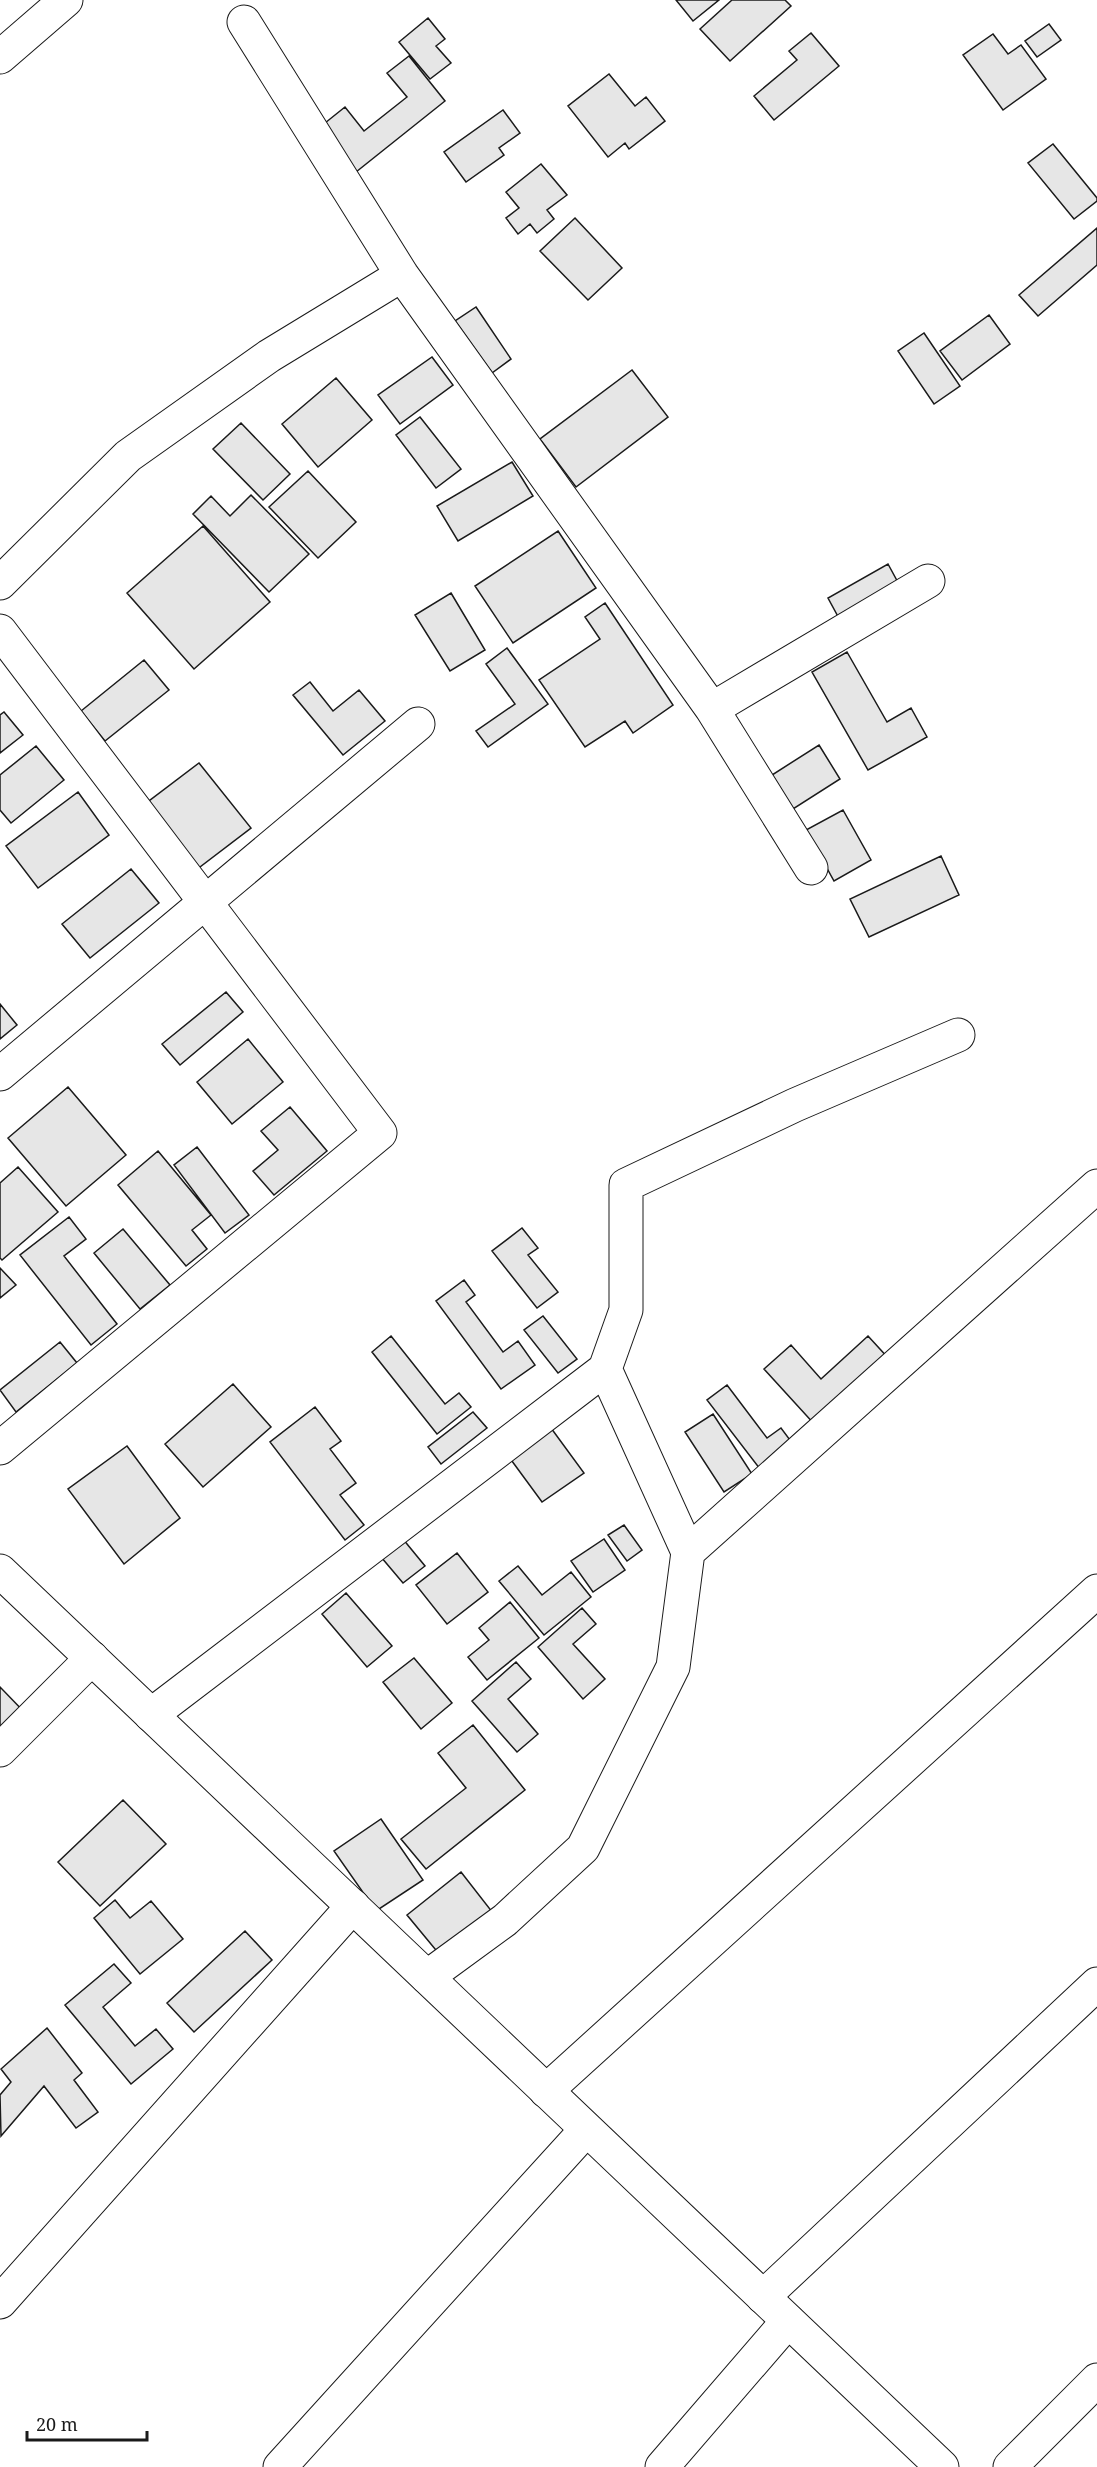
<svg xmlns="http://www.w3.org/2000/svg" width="1097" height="2467" font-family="'Noto Serif',serif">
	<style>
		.building { fill: #e6e6e6; stroke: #1a1a1a; stroke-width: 1.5 }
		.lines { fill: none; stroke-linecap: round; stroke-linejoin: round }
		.minor-casing { stroke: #1a1a1a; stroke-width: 35 }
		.tertiary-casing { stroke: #1a1a1a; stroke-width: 35 }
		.minor { stroke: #fff; stroke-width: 33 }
		.tertiary { stroke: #fff; stroke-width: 33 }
	</style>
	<rect width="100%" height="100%" fill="#fff"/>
	<path class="building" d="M676 0H719L693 21Z
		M732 0H785L791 6 730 61 700 29Z
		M428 18 445 39 436 46 451 63 430 79 399 42Z
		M1049 24 1061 40 1037 57 1025 41Z
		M811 33 839 66 774 120 754 96 797 60 789 51Z
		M993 34 1008 54 1021 45 1046 79 1003 110 963 55Z
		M409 56 445 101 356 172 320 127 345 107 364 131 407 97 387 73Z
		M609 74 635 106 646 97 665 121 629 149 625 143 608 157 568 106Z
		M503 110 520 133 499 148 504 155 466 182 444 152Z
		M1053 144 1097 198V201L1074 219 1028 163Z
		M541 164 567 195 547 210 554 219 537 233 530 224 518 234 506 218 519 208 506 192Z
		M575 218 622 268 588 300 540 251Z
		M1097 228V265L1038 316 1019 295Z
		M476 307 511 359 492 373 455 321Z
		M989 315 1010 344 962 380 940 351Z
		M924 333 960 386 934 404 898 351Z
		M432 357 453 385 400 424 378 395Z
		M632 370 668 417 576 487 540 439Z
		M336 378 372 420 318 467 282 424Z
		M420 417 461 469 436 488 396 435Z
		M241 423 290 474 263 500 213 449Z
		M512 462 533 496 458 541 437 506Z
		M308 471 356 522 318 558 269 507Z
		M251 495 309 554 269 592 193 514 211 496 230 516Z
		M203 526 270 602 194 669 127 593Z
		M558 531 596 588 513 643 475 586Z
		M888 564 901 588 841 622 828 598Z
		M451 593 485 650 450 671 415 615Z
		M605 603 673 705 633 733 625 721 585 747 539 680 600 639 585 617Z
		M507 648 548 704 488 747 476 731 515 704 486 664Z
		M847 652 887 722 911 708 927 737 868 770 812 672Z
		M144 660 169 690 105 741 81 711Z
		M310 682 333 711 359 690 385 721 343 755 293 695Z
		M4 712 23 735 0 753V715Z
		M819 745 840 779 793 809 772 775Z
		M36 746 64 780 11 823 0 810V775Z
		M199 763 251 828 196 870 145 804Z
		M78 792 109 835 38 888 6 846Z
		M843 810 871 860 834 881 806 830Z
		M941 856 959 895 869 937 850 899Z
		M131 869 159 903 90 958 62 924Z
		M226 992 243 1012 180 1065 162 1044Z
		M0 1004 17 1025 0 1039Z
		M248 1039 283 1082 232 1124 197 1082Z
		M68 1087 126 1155 66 1206 8 1138Z
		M290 1107 327 1151 274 1195 253 1171 278 1150 261 1131Z
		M197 1147 249 1215 225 1233 174 1165Z
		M158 1151 211 1215 192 1230 207 1249 186 1266 118 1185Z
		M18 1167 58 1212 2 1260 0 1258V1183Z
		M69 1217 86 1239 64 1256 117 1324 91 1345 20 1255Z
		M522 1228 538 1248 528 1255 558 1292 537 1308 492 1251Z
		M123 1229 170 1285 140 1309 94 1253Z
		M0 1268 16 1285 0 1298Z
		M464 1280 475 1295 466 1302 503 1352 518 1341 535 1365 501 1389 436 1301Z
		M543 1316 577 1359 558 1373 524 1330Z
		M391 1336 445 1404 459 1393 471 1407 437 1434 372 1352Z
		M868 1336 890 1360 816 1426 764 1369 791 1345 821 1379Z
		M60 1342 77 1363 16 1412 0 1390Z
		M233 1384 271 1427 203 1487 165 1444Z
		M727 1385 767 1438 781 1428 793 1444 760 1469 707 1400Z
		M315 1407 341 1441 330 1449 356 1483 340 1495 364 1525 345 1540 270 1442Z
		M473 1412 487 1428 441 1464 428 1447Z
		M713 1414 752 1474 724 1492 685 1432Z
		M551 1428 584 1473 542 1502 509 1457Z
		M127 1446 180 1518 124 1564 68 1489Z
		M624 1525 642 1550 627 1561 608 1535Z
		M398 1533 425 1566 403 1583 376 1551Z
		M604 1539 625 1570 593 1592 571 1561Z
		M457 1553 488 1592 447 1624 416 1585Z
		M518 1566 542 1595 571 1572 591 1597 544 1635 499 1581Z
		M346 1593 392 1646 367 1667 322 1614Z
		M510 1602 539 1638 487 1680 468 1657 489 1640 479 1628Z
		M582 1608 596 1624 573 1644 605 1679 583 1699 538 1647Z
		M414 1658 452 1703 421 1729 383 1682Z
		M516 1662 531 1679 508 1699 538 1734 517 1752 472 1701Z
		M0 1687 29 1717 0 1744Z
		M473 1725 525 1790 426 1869 401 1839 466 1788 438 1753Z
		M123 1800 166 1844 100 1906 58 1862Z
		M381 1819 423 1880 376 1911 334 1851Z
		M461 1872 493 1913 440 1955 407 1915Z
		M115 1900 130 1918 151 1901 183 1939 140 1974 94 1918Z
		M245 1931 272 1960 194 2032 167 2003Z
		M114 1964 131 1983 103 2007 135 2046 156 2029 173 2049 131 2084 65 2005Z
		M47 2028 82 2073 74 2080 98 2112 76 2128 44 2086 1 2136 0 2095 11 2082 1 2069Z"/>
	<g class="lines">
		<g class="minor-casing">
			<path id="minor" d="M244 22 402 275 712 709 811 868
				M0 57 66 0
				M0 583 128 456 269 356 402 275
				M0 631 380 1133 0 1448
				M712 709 928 581
				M0 1074 418 724
				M688 1552 1097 1186
				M151 1715 605 1369 626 1310V1185L795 1105 958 1035
				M0 1750 92 1658
				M427 1977 505 1920 583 1848 673 1667 688 1552 605 1369
				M546 2091 1097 1591
				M763 2297 1097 1984
				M0 2302 353 1906
				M280 2467 586 2130
				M662 2467 788 2321
				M1010 2467 1097 2380"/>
		</g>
		<g class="tertiary-casing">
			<path id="tertiary" d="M0 1571 942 2467"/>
		</g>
		<use href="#minor" class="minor"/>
		<use href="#tertiary" class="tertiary"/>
	</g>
	<path d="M27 2431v9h120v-9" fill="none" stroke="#1a1a1a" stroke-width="3"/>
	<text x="36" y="2431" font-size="18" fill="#1a1a1a" stroke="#ffffff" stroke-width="4.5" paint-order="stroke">20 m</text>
</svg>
